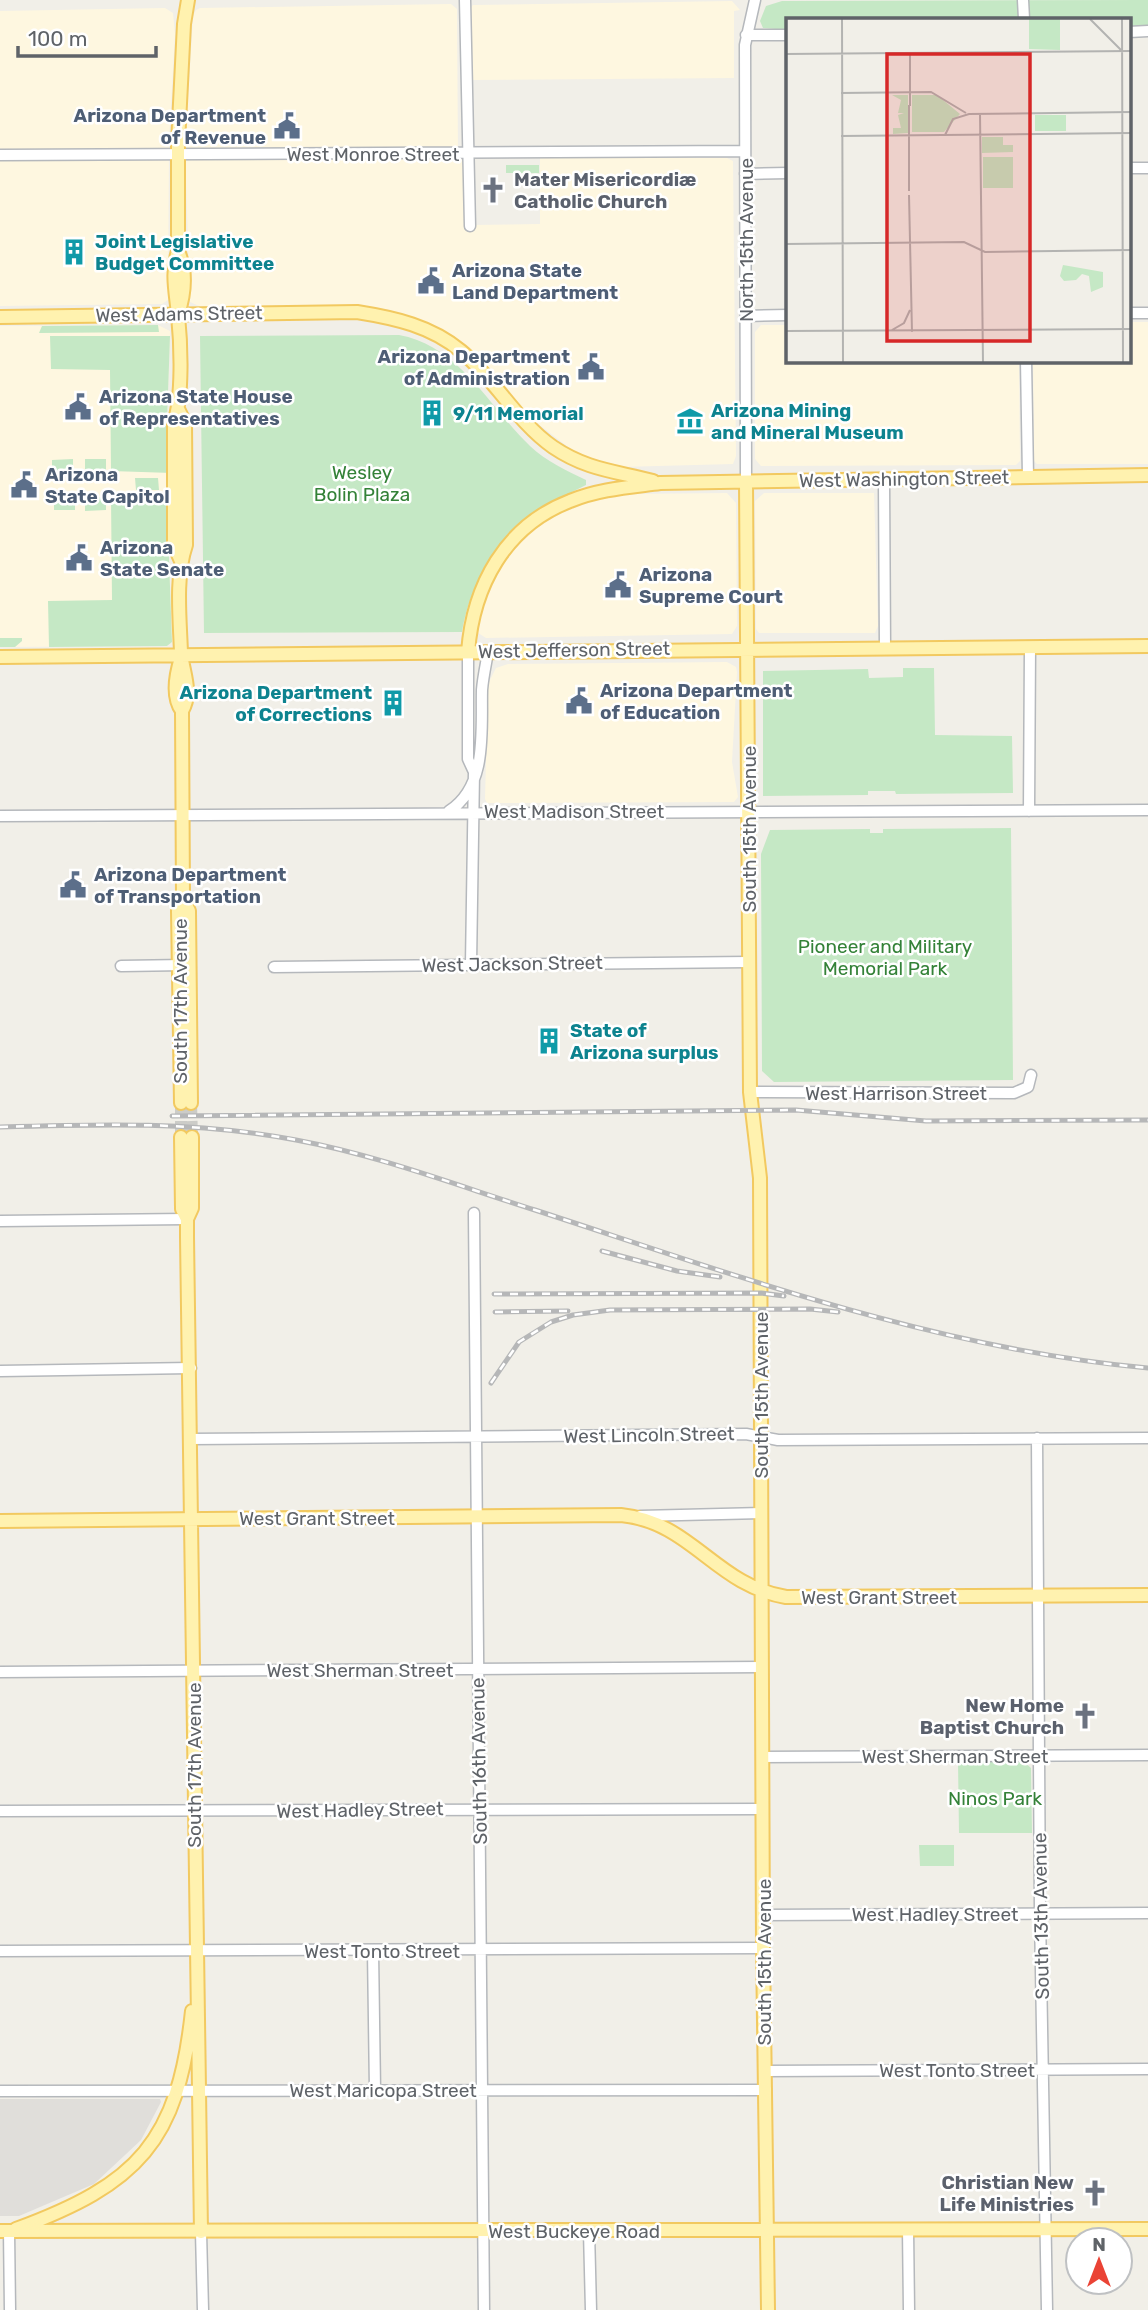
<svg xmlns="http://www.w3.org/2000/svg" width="1148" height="2310" font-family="Rubik,sans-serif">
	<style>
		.commercial { fill: #fef7e0 }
		.industrial { fill: #e0deda }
		.green { fill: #c5e8c5 }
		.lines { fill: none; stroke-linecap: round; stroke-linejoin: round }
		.major-tunnel { stroke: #ccccc8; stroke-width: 12; stroke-dasharray: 12 6; stroke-linecap: butt }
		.minor-casing { stroke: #b5b8bc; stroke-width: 13 }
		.major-casing { stroke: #f2c960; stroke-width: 16 }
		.minor { stroke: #fff; stroke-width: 10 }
		.major { stroke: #fff2af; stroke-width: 12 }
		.rail-casing { stroke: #b6b7b8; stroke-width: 5 }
		.rail { stroke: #fff; stroke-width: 2.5; stroke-dasharray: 8; stroke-linecap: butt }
		.labels { text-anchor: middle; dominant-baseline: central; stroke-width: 5; stroke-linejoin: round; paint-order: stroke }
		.service-label { font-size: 19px; font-weight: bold; fill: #4e5e75; stroke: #fff; text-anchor: start }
		.street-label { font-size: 19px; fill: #5f6368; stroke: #fff }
		.worship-label { font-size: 19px; font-weight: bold; fill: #5b616d; stroke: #fff; text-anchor: end }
		.culture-label { font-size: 19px; font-weight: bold; fill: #0d838f; stroke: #fff; text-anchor: start }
		.park-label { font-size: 19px; fill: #348238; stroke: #fff }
		.inset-road { fill: none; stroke: #b3b3b1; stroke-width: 2 }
		.view { fill: #d62828; fill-opacity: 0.15; stroke: #d62828; stroke-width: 3.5 }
		.inset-edge { fill: none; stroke: #5f6368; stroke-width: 3.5 }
	</style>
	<rect width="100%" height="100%" fill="#f1efe8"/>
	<path class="commercial" d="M732 1 740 10 734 11V78L470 80V8L473 5Z
		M451 4 457 9 458 158 470 159 472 225 540 224V158H727L733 161 736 456 733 464 620 467 576 453 533 420 465 345 442 330 390 310 360 305 199 306 190 302 185 151 193 16 196 10 200 8Z
		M165 8 173 13 175 34 169 141 168 300 162 304 0 306V11Z
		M1129 322H1148V464H1037L1034 461 1033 361 1129 360Z
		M158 325 170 331 167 422 171 441 167 503 172 642 167 646 0 647V326Z
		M761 325H787L788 360 1019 361 1020 461 1016 465 761 466 755 459V332Z
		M727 493 736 503 737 626 732 634 486 638 475 631V624L491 579 511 551 535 527 562 510 588 501 630 494Z
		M764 493H874L878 626 875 633H759L756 629 755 501Z
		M727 662 736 667 737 672 732 762 738 797 734 802 487 803 485 799 488 684 496 668 508 664Z"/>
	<path class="industrial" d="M0 2099H160L161 2102 141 2140 94 2184 19 2216H0Z"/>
	<path class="green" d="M1148 0V27H1129V19H788L787 30 763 28 760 21 766 6 782 1Z
		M506 165H539V173H506Z
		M158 325 159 332 39 333 42 326Z
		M399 335C460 346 489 407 530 446 546 461 567 471 586 480V485C523 515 474 559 462 632L204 633 200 336Z
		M50 336H170L167 422 171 441 172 473 111 471 110 370 51 369Z
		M73 459V471L52 472V460Z
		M85 459H106V471L85 472Z
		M135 478H158L159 490H136Z
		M151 494H172L167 503 172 642 167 646 49 647 48 601 112 600 111 497H149Z
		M106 497V510L85 511V498Z
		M54 498H75V510H54Z
		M0 638H22V641L15 647H0Z
		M903 668H934L935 735 1012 736 1013 793 896 794 895 791H868V795L763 796V671L868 669 869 678 903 677Z
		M1011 828 1013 1080 774 1082 762 1071 761 854 770 830 870 829V833H883V829Z
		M958 1762H1024L1031 1768 1032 1833H959Z
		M919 1845H954V1866H920Z"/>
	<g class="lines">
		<path class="major-tunnel" d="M181 1103V1137
			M191 1103 192 1137"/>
		<g class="minor-casing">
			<path id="minor" d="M465 0 470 226
				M1023 0 1024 19
				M1129 32 1148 31
				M746 35H788
				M0 155 745 151
				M1129 168H1148
				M745 174 788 173
				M1129 313H1148
				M746 316 788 315
				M1026 360 1028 477
				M884 480 885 648
				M746 482 745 45 755 0
				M468 652V759L474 772 471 964
				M449 811C488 786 481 731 482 690 483 677 486 664 488 652
				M1029 811 1030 647
				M0 816 1148 810
				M121 966 185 965
				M274 967 749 962
				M750 1092 1014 1093 1028 1087 1031 1075
				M474 1213 484 2310
				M0 1221 187 1219
				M0 1371 191 1368
				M1037 1438 1040 1914 1047 2310
				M191 1439 746 1434 778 1440 1148 1438
				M640 1516 762 1513
				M0 1672 762 1667
				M762 1757 1148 1755
				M0 1811 763 1809
				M763 1915 1148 1913
				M0 1951 763 1948
				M373 1951 375 2090
				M765 2071 1148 2069
				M0 2091 766 2090
				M908 2229 909 2310
				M9 2231 10 2310
				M589 2231 591 2310
				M201 2232 203 2310"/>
		</g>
		<g class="major-casing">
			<path id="major" d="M178 251C187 272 185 293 178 314
				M0 317 357 312C395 318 431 326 461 351 495 379 516 421 553 447 587 470 615 471 653 481
				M178 409 185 423 186 545C175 577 180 620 181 653 183 673 193 692 182 711L183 899 178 911 181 1103
				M746 482 750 1092 760 1178 763 1948 768 2310
				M181 561 174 545V423C183 396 181 344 178 315 176 292 171 274 178 251V143L184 24 188 0
				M468 652C473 586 505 526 570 501 599 489 630 487 660 483L1148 475
				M0 657 1148 646
				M181 658C176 674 171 696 182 711
				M183 899 189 911 191 1103
				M181 1137 182 1209 187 1219
				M192 1137V1208L187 1219V1237L201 2232
				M0 1521 621 1515C692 1522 715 1585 786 1597L1148 1595
				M16 2229C138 2184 178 2142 192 2011
				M0 2231 1148 2229"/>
		</g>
		<use href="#minor" class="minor"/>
		<use href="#major" class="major"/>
		<g class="rail-casing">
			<path id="rail" d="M172 1116 796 1110 926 1121 1148 1120
				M0 1127C99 1124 198 1121 296 1140 377 1155 456 1185 535 1210 735 1275 937 1349 1148 1368
				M602 1251 677 1271 720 1277
				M494 1294 761 1293 784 1296
				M495 1312 568 1311
				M491 1383 519 1342 551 1322 573 1315 610 1310 810 1309 838 1312"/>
		</g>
		<use href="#rail" class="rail"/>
	</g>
	<defs>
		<g id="civic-bare" transform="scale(2.1)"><path d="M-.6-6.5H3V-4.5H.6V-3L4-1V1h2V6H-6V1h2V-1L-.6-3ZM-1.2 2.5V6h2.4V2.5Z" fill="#5c6f8a" stroke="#fff" stroke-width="2.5" paint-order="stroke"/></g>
		<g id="church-bare" transform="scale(2.1)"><path d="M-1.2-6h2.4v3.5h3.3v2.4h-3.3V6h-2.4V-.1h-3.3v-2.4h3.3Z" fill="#6b7280" stroke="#fff" stroke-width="2.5" paint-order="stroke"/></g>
		<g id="building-bare" transform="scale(2.1)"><path d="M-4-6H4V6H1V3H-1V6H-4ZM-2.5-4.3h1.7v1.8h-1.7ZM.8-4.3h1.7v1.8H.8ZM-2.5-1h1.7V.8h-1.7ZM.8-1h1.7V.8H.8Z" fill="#0f9aa8" stroke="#fff" stroke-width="2.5" paint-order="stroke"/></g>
		<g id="museum-bare" transform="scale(2.1)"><path d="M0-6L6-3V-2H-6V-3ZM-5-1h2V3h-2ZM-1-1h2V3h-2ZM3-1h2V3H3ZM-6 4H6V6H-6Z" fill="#0f9aa8" stroke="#fff" stroke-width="2.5" paint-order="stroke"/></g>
	</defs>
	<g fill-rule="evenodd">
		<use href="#civic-bare" x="287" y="126"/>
		<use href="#church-bare" x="493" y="190"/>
		<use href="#building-bare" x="74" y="252"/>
		<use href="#civic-bare" x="431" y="281"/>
		<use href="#civic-bare" x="591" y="367"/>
		<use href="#civic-bare" x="78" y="407"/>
		<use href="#building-bare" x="432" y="413"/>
		<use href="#museum-bare" x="690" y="421"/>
		<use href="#civic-bare" x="24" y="485"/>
		<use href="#civic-bare" x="79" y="558"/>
		<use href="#civic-bare" x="618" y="585"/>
		<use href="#civic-bare" x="579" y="701"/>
		<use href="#building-bare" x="393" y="703"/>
		<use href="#civic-bare" x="73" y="885"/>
		<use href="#building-bare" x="549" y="1041"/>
		<use href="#church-bare" x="1085" y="1716"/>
		<use href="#church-bare" x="1095" y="2193"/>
	</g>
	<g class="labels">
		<g class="service-label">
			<text x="266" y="115" text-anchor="end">Arizona Department<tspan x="266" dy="22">of Revenue</tspan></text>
			<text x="452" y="270">Arizona State<tspan x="452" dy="22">Land Department</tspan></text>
			<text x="570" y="356" text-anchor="end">Arizona Department<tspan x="570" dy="22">of Administration</tspan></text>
			<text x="99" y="396">Arizona State House<tspan x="99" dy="22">of Representatives</tspan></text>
			<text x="45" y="474">Arizona<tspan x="45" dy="22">State Capitol</tspan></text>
			<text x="100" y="547">Arizona<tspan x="100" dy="22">State Senate</tspan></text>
			<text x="639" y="574">Arizona<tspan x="639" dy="22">Supreme Court</tspan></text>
			<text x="600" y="690">Arizona Department<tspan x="600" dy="22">of Education</tspan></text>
			<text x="94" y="874">Arizona Department<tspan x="94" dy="22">of Transportation</tspan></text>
		</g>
		<g class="street-label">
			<text x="373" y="154">West Monroe Street</text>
			<text transform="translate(746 240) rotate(-90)">North 15th Avenue</text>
			<text transform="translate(179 314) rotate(-1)">West Adams Street</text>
			<text transform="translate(904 479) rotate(-1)">West Washington Street</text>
			<text transform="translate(574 650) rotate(-1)">West Jefferson Street</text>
			<text x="574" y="811">West Madison Street</text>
			<text transform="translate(749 829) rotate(-90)">South 15th Avenue</text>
			<text transform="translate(512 964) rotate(-1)">West Jackson Street</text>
			<text transform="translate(180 1001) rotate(-90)">South 17th Avenue</text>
			<text x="896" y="1093">West Harrison Street</text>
			<text transform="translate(761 1395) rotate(-90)">South 15th Avenue</text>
			<text transform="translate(649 1435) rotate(-1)">West Lincoln Street</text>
			<text x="317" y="1518">West Grant Street</text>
			<text x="879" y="1597">West Grant Street</text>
			<text x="360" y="1670">West Sherman Street</text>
			<text x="955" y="1756">West Sherman Street</text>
			<text transform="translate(479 1761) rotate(-91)">South 16th Avenue</text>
			<text transform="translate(194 1765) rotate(-90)">South 17th Avenue</text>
			<text transform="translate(360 1810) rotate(-1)">West Hadley Street</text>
			<text x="935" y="1914">West Hadley Street</text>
			<text transform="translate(1041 1916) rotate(-91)">South 13th Avenue</text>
			<text x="382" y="1951">West Tonto Street</text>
			<text transform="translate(764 1962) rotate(-90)">South 15th Avenue</text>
			<text x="957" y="2070">West Tonto Street</text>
			<text x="383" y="2090">West Maricopa Street</text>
			<text x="574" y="2231">West Buckeye Road</text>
		</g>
		<g class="worship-label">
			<text x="514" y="179" text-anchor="start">Mater Misericordiæ<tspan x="514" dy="22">Catholic Church</tspan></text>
			<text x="1064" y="1705">New Home<tspan x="1064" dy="22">Baptist Church</tspan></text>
			<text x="1074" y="2182">Christian New<tspan x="1074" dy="22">Life Ministries</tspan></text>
		</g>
		<g class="culture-label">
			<text x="95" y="241">Joint Legislative<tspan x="95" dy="22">Budget Committee</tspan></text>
			<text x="711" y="410">Arizona Mining<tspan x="711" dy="22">and Mineral Museum</tspan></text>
			<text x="453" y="413">9/11 Memorial</text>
			<text x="372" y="692" text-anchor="end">Arizona Department<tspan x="372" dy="22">of Corrections</tspan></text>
			<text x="570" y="1030">State of<tspan x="570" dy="22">Arizona surplus</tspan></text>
		</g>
		<g class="park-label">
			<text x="362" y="472">Wesley<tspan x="362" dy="22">Bolin Plaza</tspan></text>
			<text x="885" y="946">Pioneer and Military<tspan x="885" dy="22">Memorial Park</tspan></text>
			<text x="995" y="1798">Ninos Park</text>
		</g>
	</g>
	<g transform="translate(786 18)">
		<rect width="345" height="345" fill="#f1efe8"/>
		<path d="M243 1H274V32L243 31ZM106 77H122V115L107 116V110H115L112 97 118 95H112L115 82ZM126 77H151L174 96 158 114H126ZM249 97H280V113H249ZM196 119H217V127H227V134L196 135ZM197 139H227V170H197ZM277 247 317 254V269L305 274 303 258 296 256 290 262 278 263 274 258Z" fill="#c5e8c5"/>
		<path class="inset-road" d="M56 1 57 344M304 1 336 33M336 1 337 344M0 36 345 33M55 75 145 74 180 95M123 87V173M124 88V35M194 96 197 344M159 117 167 101 183 96 345 94M55 118 345 115M123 177 126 314M0 226 178 224 199 234 345 232M106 312 118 305 124 292M0 313 345 311"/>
		<path class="view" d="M101 36H244V323H101Z"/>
		<rect width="345" height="345" class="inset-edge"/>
	</g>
	<g transform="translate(1099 2261)"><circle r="33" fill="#ffffff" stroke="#bfc1c3" stroke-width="2"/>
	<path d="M0-5L12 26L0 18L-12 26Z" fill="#ea4335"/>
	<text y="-10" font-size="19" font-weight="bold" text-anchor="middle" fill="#5f6368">N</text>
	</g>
	<path d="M18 46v10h138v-10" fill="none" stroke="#5f6368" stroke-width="3.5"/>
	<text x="28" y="46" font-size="21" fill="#5f6368" stroke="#ffffff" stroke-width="5" paint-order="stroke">100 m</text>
</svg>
